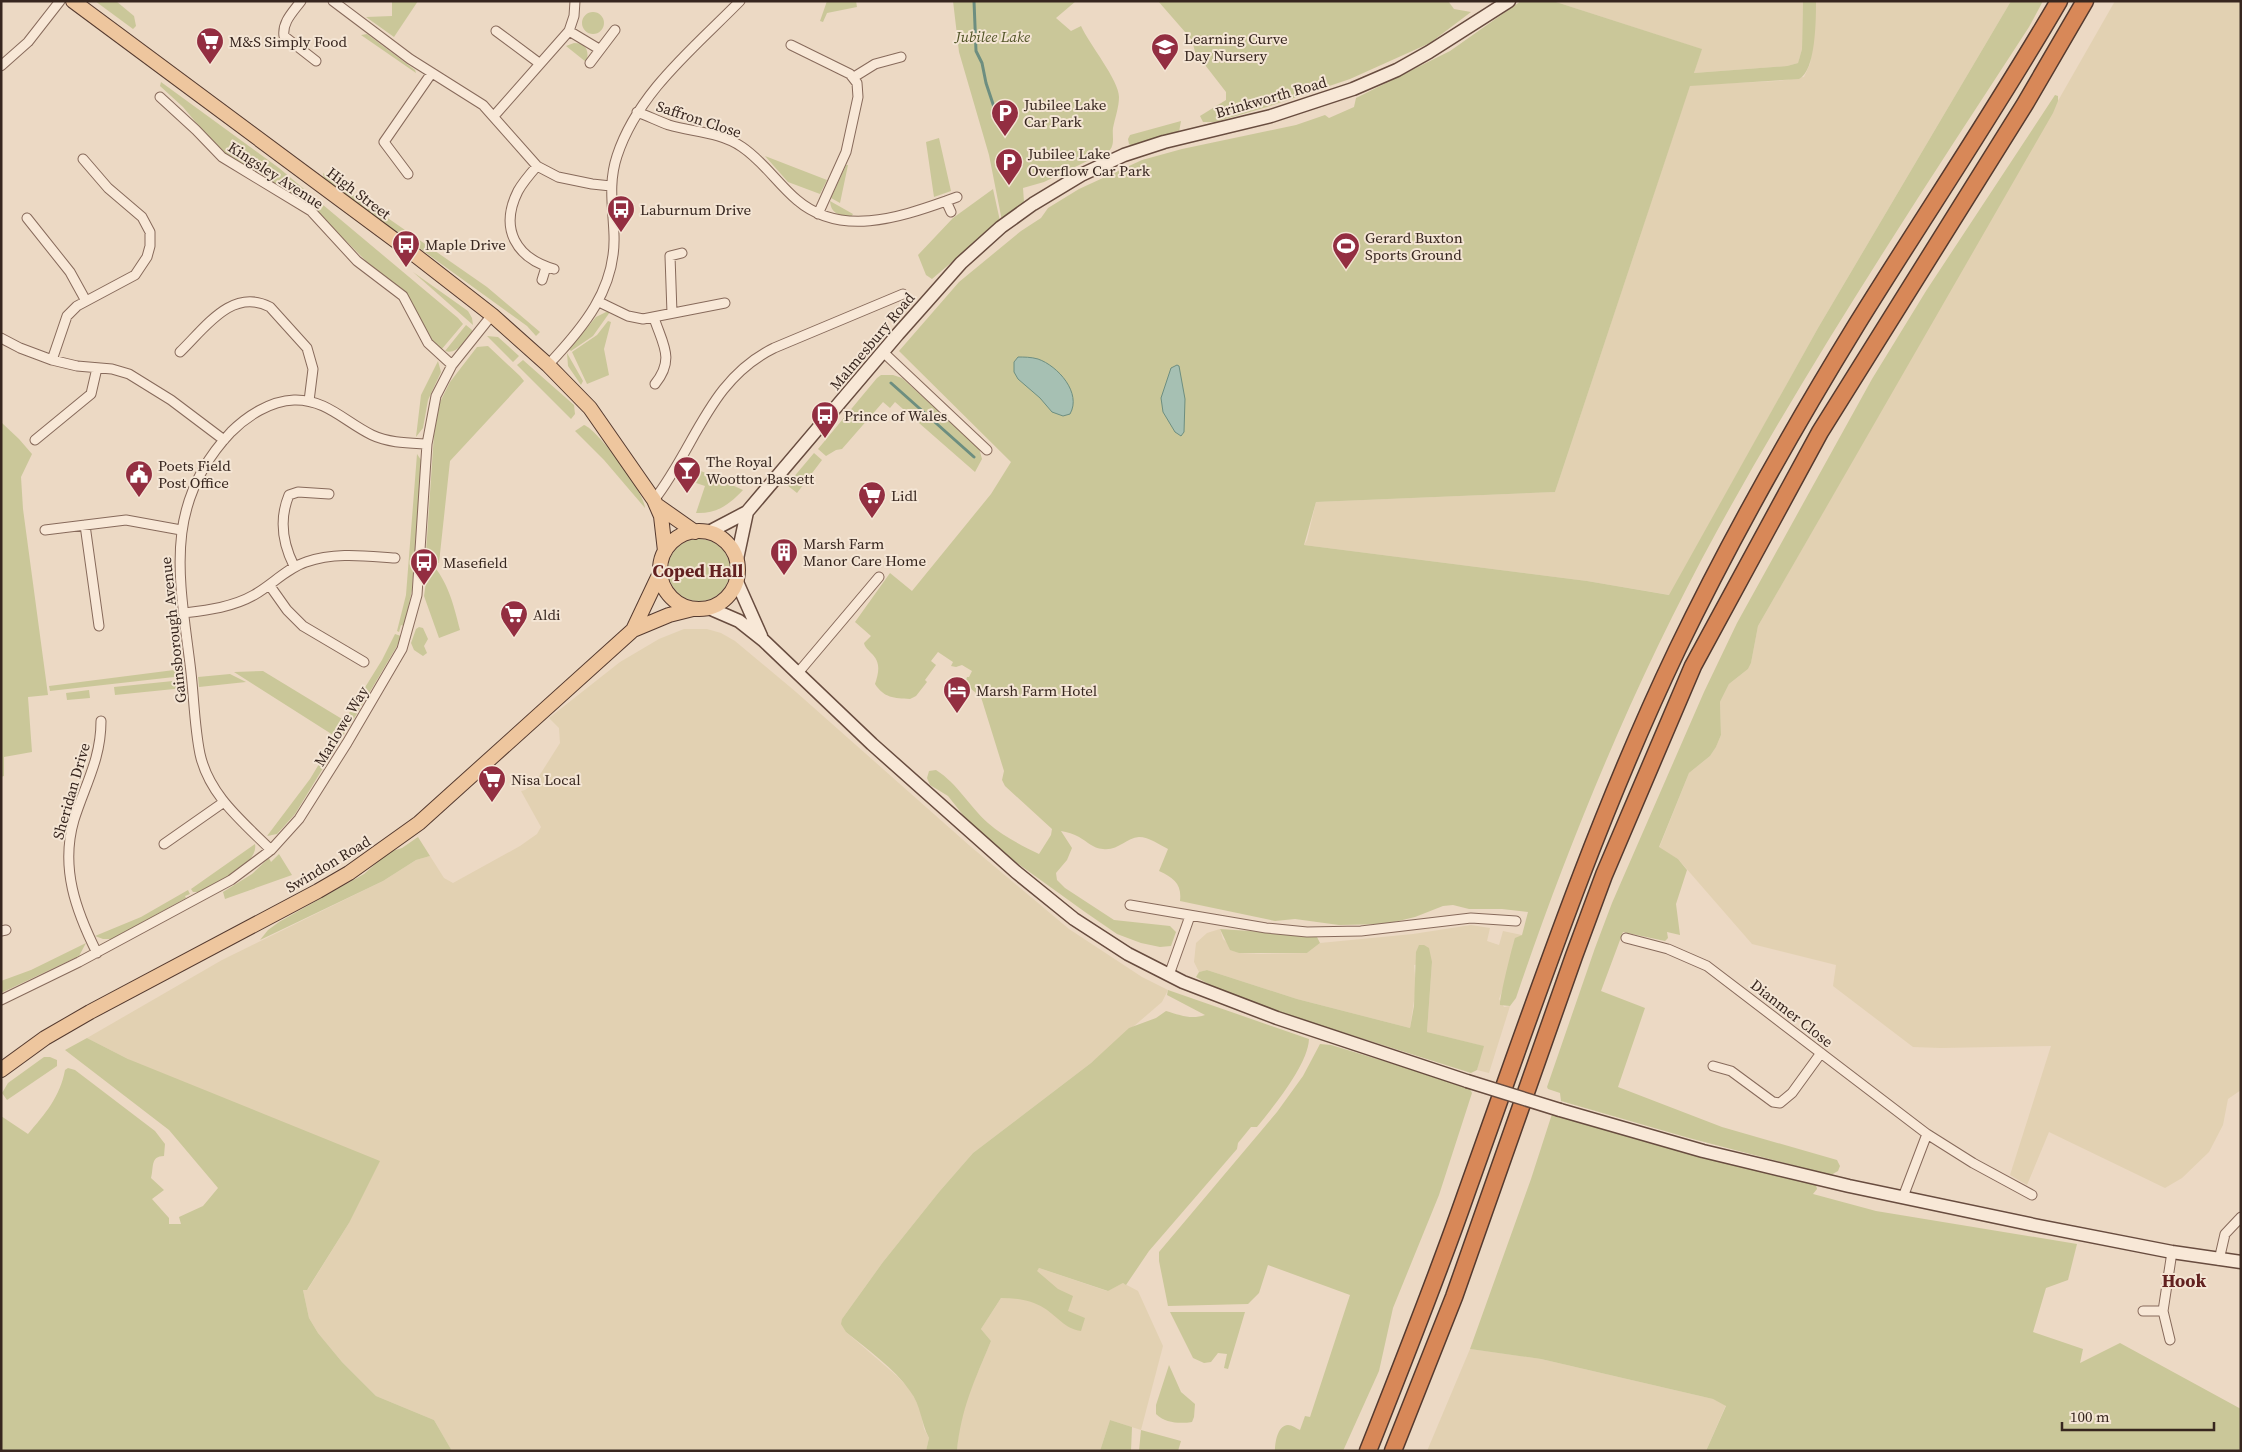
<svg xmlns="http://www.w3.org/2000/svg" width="2242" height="1452" font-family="'Source Serif 4',serif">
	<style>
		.farmland { fill: #e2d1b2 }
		.green { fill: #cac799 }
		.water { fill: #a6c0b3; stroke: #6d8e80 }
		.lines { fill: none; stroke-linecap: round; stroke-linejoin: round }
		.stream { stroke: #6d8e80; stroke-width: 3 }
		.street-casing { stroke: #876a5b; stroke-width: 11 }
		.secondary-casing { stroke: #684c3f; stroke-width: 15 }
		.primary-casing { stroke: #553a2f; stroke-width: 16 }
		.highway-casing { stroke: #553a2f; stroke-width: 19 }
		.street { stroke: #f8e8d7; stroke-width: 9 }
		.secondary { stroke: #f8e8d7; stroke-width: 12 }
		.primary { stroke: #eec69e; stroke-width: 14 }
		.highway { stroke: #d88858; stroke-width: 16 }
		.secondary-bridge-casing { stroke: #684c3f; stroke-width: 15; stroke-linecap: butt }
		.secondary-bridge { stroke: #f8e8d7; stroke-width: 12 }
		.labels { text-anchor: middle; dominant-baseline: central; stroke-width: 4; stroke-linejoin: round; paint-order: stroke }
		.park-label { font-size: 15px; font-style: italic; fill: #505326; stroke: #f4e5d4 }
		.poi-label { font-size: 15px; fill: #37261f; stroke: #f4e5d4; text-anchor: start }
		.street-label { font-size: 15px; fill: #37261f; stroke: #f4e5d4 }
		.quarter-label { font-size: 18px; font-weight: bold; fill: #622120; stroke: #f4e5d4 }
	</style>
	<rect width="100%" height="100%" fill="#ecd9c4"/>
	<path class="farmland" d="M1553 1H1803L1802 49 1798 63 1787 66 1694 73 1701 49Z
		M1816 1H2011L1818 328 1670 595 1587 581 1304 545 1307 540 1316 502 1555 492 1690 85 1778 81 1804 77 1810 64 1812 52Z
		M2115 1H2241V1090L2228 1099 2223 1125 2209 1152 2182 1178 2165 1188 2049 1132 2027 1185 2010 1175 2051 1046 1941 1048 1913 1047 1833 986 1836 965 1752 944 1678 859 1659 848 1689 773 1710 756 1716 747 1721 735 1720 702 1729 684 1748 669 1751 663 1758 626Z
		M684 629H707L721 633 735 641 796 692 970 846 1069 929 1142 977 1168 990 1162 1002 1091 1063 973 1153 939 1192 883 1262 842 1319 846 1332 897 1376 911 1391 920 1409 924 1429 929 1438 926 1451H452L434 1420 376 1396 342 1362 318 1333 309 1318 303 1290 308 1289 349 1223 128 1059 87 1038 222 960 383 881 416 860 430 856 444 878 453 883 520 846 537 834 541 827 521 791 525 790 534 784 560 743 559 728 549 718 620 662 659 639Z
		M1471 925 1490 928 1487 941 1499 945 1503 931 1522 935 1514 942 1506 980 1499 999 1504 1007 1510 1006 1489 1073 1477 1070 1483 1046 1427 1032 1432 962 1414 965 1416 987 1410 1028 1297 999 1207 970 1199 972 1194 962 1196 943 1207 933 1220 929 1223 939 1239 953 1261 954 1307 953 1320 943 1413 934Z
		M1039 1268 1107 1291 1123 1283 1138 1291 1163 1346 1141 1430 1110 1420 1100 1451H957L959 1428 965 1403 991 1341 981 1329 1001 1298Z
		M1470 1349 1541 1359 1713 1399 1726 1405 1706 1451H1427Z"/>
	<path class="green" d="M95 1H116L134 16 136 26 133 29Z
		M418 1 394 37 366 17 392 16V2Z
		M827 1H856L857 7 827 13 823 22 820 21Z
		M953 1H1076L1056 18 1071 31 1081 26C1089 44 1119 80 1119 97 1119 107 1115 118 1113 128 1112 136 1115 143 1110 150L1044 182 1023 188 1024 202 1002 221 989 155 959 52Z
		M1158 1H1448L1454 9 1471 12 1430 43 1350 79 1267 107 1215 122H1203L1200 116 1226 100V92L1195 52 1192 40Z
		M1521 1H1553L1702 49 1694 73 1787 66 1798 63 1802 49 1803 1H1816C1816 19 1816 71 1799 79L1690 86 1555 492 1316 502 1304 545 1587 581 1669 595 1818 328 2011 1H2043L2029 27C1921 193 1812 358 1717 531 1636 679 1570 838 1516 998L1510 1006 1500 1005C1499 1000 1512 947 1515 938L1522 935 1528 912 1502 909H1469L1453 905 1443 906 1415 917 1386 924 1339 925 1295 919 1275 921 1180 901C1182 884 1174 878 1159 871L1168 849C1160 845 1149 837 1139 837 1126 838 1118 851 1103 849 1092 848 1088 842 1079 837 1074 834 1067 832 1061 831L1072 848 1067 860 1056 873 1057 880 1065 888 1114 920 1170 926 1176 932 1171 946 1160 947 1141 943 1117 934 1085 912 1017 863 967 820 948 796 930 785 927 778 929 771 936 770C958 784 969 806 988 823 1003 836 1022 846 1039 854L1051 835 1052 829 1005 786 1002 780 1004 771 981 697 965 684 967 677H969L972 671 962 665 956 667 951 666 953 662 938 652 931 661 936 665 925 680 927 682 916 696 910 699C894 698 884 698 875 684 879 672 881 662 871 653 868 649 865 648 864 643L871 636 855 622 890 573 912 591 991 494 1011 462 899 351 959 282 1021 231 1041 218 1048 208 1079 189 1142 160 1182 149 1296 125 1325 115 1329 118 1354 107 1356 98 1450 51Z
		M582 23a11 11 0 1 1 22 0a11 11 0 1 1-22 0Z
		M367 34 415 70 416 73 361 35Z
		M574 43C586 43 590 51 586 62L566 46Z
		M161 82 279 168 458 318 463 324 441 350 436 349 389 280 366 261 312 207 219 150 183 107 160 86Z
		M2055 95 2058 96V101L2053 113 1758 626 1751 663 1748 669 1729 684 1720 702 1721 735 1716 747 1710 756 1689 773 1659 847 1678 859 1687 870 1676 904 1680 935 1667 932 1668 938 1665 941 1623 932 1601 991 1645 1008 1618 1087 1722 1127 1837 1160 1840 1166 1838 1171 1831 1175 1689 1138 1561 1101 1560 1093 1548 1089 1547 1087 1595 948 1612 903 1704 692 1737 623 1872 379 1926 291Z
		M1181 121 1179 132 1174 136 1133 147 1129 144 1128 139 1130 135Z
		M939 138 951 191 934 197 926 142Z
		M765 156 827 180 820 194 788 182Z
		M846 165H848L840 203 831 198Z
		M323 173 487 287 540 332 536 336 527 326 324 179Z
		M993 189 1000 221 932 279 926 275 918 255 953 218Z
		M830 201 853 214 851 217C839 215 831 214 830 201Z
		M413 272 468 311 472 318 473 325Z
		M606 312H610L593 336 571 351 569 349 596 317Z
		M608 321 611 322 604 349 609 375 587 384 572 352 597 335Z
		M466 325 472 330V332C465 341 457 355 445 351Z
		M487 336 498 337 519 356 513 362Z
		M488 346 520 376 524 381 450 461 439 563H431C448 581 454 606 460 630L439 638 424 596 426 582H424L434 434 440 402 450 382 477 347Z
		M567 353 583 381 581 385 568 366Z
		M523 360 574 405 575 414 571 419 517 365Z
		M438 361 441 372 428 400 423 428 416 437 421 395Z
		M881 375H893L902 378 979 448 982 459 975 472 895 402 890 408 883 402 842 449 836 450 826 456 818 449 877 378Z
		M2 423 19 439 32 454 21 477 23 509 48 695 28 697 32 752 4 757V776L1 777Z
		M584 425C597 429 646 494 645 508L604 460 575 431Z
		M814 453 822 460 797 493 787 485Z
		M417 454 421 460V467L412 590 404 626 401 625 399 632 397 631 406 595Z
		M701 471 743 490C730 504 717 514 696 513L705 486 696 483Z
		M668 570a31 31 0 1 1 62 0a31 31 0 1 1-62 0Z
		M419 627 423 628 428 639 424 646 427 653 423 656 414 650 411 643 416 629Z
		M395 634 401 636 397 646 352 722 346 718 382 660Z
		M182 669 183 676 50 691 49 686Z
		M263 671 342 719 333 735 234 672Z
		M230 674 246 682 199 687 198 677Z
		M183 680 184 688 115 695 114 687Z
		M89 690 90 698 67 700 66 693Z
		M345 721 350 724 295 814 277 834 267 836 310 779Z
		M418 837 430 856 416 860 383 881 260 940 268 930 279 922 364 874 389 852 402 848Z
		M255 844C259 865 214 883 198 892H193L191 889Z
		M279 854 292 875 225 899 223 892 252 874 269 858 271 862Z
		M188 890 190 894 185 896 186 898 112 939H103L95 936 141 917Z
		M1220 929 1309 935 1317 937 1320 943 1307 953H1239L1230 950Z
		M86 943 79 956 1 993V981L31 970Z
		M1419 945H1424L1429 948 1432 962 1427 1032 1484 1046 1477 1070 1471 1073 1285 1014 1217 989 1196 977 1199 972 1207 970 1297 999 1410 1028 1414 1006 1416 952Z
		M1168 990 1309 1039C1308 1065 1273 1107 1257 1127H1251L1238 1143 1237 1149 1149 1251 1126 1285 1123 1283 1108 1291 1039 1268 1037 1271 1058 1289 1073 1296 1068 1311 1085 1318 1081 1331C1065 1329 1057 1316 1044 1308 1031 1300 1016 1298 1001 1298L981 1329 991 1341C975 1380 961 1408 957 1451H926L929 1438C921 1423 921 1405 910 1391 894 1368 868 1350 846 1332L841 1324 842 1319 883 1262 939 1192 973 1153 1091 1063 1129 1028 1156 1018 1166 1011C1180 1015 1191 1020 1205 1015L1167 995Z
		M87 1038 128 1059 380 1161 349 1223 307 1290H303L309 1318 318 1333 342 1362 376 1396 434 1420 452 1451H1V1116L28 1134C45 1114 60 1097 65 1070L68 1068 75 1070 155 1131 165 1144 164 1156C150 1156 154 1168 151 1178L164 1190 152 1199 169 1218V1224H181L179 1217 203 1206 218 1188 169 1130 65 1050Z
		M1320 1044 1331 1045 1469 1087 1472 1093 1439 1195 1393 1308 1379 1371 1343 1451H1275C1275 1443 1277 1426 1288 1425 1292 1425 1296 1428 1300 1430L1305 1416 1310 1417 1350 1295 1268 1265 1259 1293 1248 1304 1168 1306 1159 1261V1252L1277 1112 1303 1076Z
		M44 1057H50L57 1060V1066L7 1100 2 1093 8 1083Z
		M1552 1114 1807 1182 1816 1185 1817 1189 1813 1194 1876 1211 2077 1244 2068 1280 2046 1288 2033 1332 2083 1349 2080 1363 2120 1343 2241 1409V1451H1706L1726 1406 1713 1399 1541 1359 1470 1349 1531 1179Z
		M1170 1312H1245L1228 1369 1224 1368 1227 1354 1218 1353 1211 1362 1204 1363 1193 1358Z
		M1169 1365 1181 1392 1195 1404 1194 1417 1192 1422C1180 1424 1165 1423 1156 1414V1405Z
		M1110 1420 1132 1427 1131 1451H1100Z
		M1141 1430 1181 1441 1178 1451H1139Z"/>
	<path class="water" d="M1018 357C1024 357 1031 357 1038 359 1058 366 1082 393 1070 414L1063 416 1052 412 1040 398 1018 379 1014 372V362Z
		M1177 365 1179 366 1185 399 1184 432 1181 436 1175 432 1163 412 1161 398 1171 368Z"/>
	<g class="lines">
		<path class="stream" d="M974 1 976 51 982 63 986 83 997 116
			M891 383 974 457"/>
		<g class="street-casing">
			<path id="street" d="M301 1C293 12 282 22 284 36L316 61
				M333 1 410 59 483 105 537 166 558 177 592 184 611 186
				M496 31 539 63
				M569 31 599 49
				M791 45 850 74 857 83 858 97 846 152 818 214
				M590 63 615 30
				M1 66 28 42 60 1
				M854 77 875 64 901 57
				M160 97 196 130 222 157 311 211 357 261 403 296 428 343 452 365
				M637 112C648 116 658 121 669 125 693 132 720 132 742 147 763 161 778 184 797 200 840 237 898 218 946 201
				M494 116 569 31 574 16 575 1
				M537 166C530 174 523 182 518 191 499 229 516 258 554 269
				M408 174 384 142 431 74
				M951 212 946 201 957 197
				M27 218 70 272 86 301
				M542 280 546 267
				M599 302 628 316 643 319 725 303
				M672 313 670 256 682 253
				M654 318C663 345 675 359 655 384
				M1 338 20 348 52 360 77 366 112 369 129 374 171 400 224 440
				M180 352C205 328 232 287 270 307L307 348 313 369 309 401
				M883 352 987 450
				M52 360 67 316 77 306 135 275 147 257 150 246V232L142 217 108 188 83 159
				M548 365C583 328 616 289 614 235 613 207 608 183 617 156 638 92 694 48 740 1
				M35 440 91 394 97 368
				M654 500C696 446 709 380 774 348L903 294
				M85 525 99 626
				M45 530 126 520 181 530
				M294 566C283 544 279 519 289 495L298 492 329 494
				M270 586 287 610 303 626 364 662
				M184 613C208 610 233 607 254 595 272 585 287 568 306 562 335 552 365 556 395 558
				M797 674 879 577
				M164 844 224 802
				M271 850C242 821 209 795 200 754 194 725 194 694 190 664 179 576 163 504 231 432 247 416 270 401 294 400 326 399 345 422 372 435 389 443 409 443 427 444
				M1130 905 1266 928 1307 932 1361 931 1471 918 1516 921
				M1 931 6 930
				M1626 938 1668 949 1707 966 1927 1134 1903 1197
				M97 953C76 911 60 868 74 820 85 785 101 759 101 721
				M1169 975 1190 916
				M1 1000 79 962 231 880 271 850 299 819 347 743 402 649 417 595 427 444 436 396 452 365 492 315
				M1713 1066 1731 1071 1773 1102 1780 1103 1792 1093 1821 1053
				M1927 1134 1973 1163 2032 1195
				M2219 1260 2225 1234 2241 1217
				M2143 1311H2163
				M2170 1340 2163 1311 2172 1252"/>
		</g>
		<g class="secondary-casing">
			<path id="secondary" d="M709 532 747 512 898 334 961 263 1001 227 1033 204 1081 175 1124 155 1164 142 1271 116 1353 89 1397 70 1429 52 1509 1
				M737 559 747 512
				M737 582 761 636
				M709 608 739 621 763 640 872 744 1016 872 1074 919 1128 954 1183 982 1277 1018 1467 1081
				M1560 1110 1703 1151 1849 1186 2034 1225 2172 1252 2241 1262"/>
		</g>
		<g class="primary-casing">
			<path id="primary" d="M73 1 411 252 492 315 548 365 590 408 654 500 661 516 665 551
				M658 506 695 532
				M660 570a39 39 0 1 1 78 0a39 39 0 1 1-78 0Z
				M633 630 669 615 693 609
				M1 1070 45 1038 90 1012 318 891 349 873 419 823 633 630 660 573"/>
		</g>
		<g class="highway-casing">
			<path id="highway" d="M1368 1451C1402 1365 1436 1280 1466 1194 1532 1010 1593 826 1677 650 1731 538 1792 430 1857 324 1924 216 1995 111 2059 1
				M1393 1451 1454 1297 1574 956 1604 875 1693 666 1820 432 2025 104 2085 1"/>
		</g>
		<use href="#street" class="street"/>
		<use href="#secondary" class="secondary"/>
		<use href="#primary" class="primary"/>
		<use href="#highway" class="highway"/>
		<g class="secondary-bridge-casing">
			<path id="secondary-bridge" d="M1467 1081 1560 1110"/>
		</g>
		<use href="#secondary-bridge" class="secondary-bridge"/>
	</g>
	<defs>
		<g id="supermarket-pin" transform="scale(1.4375)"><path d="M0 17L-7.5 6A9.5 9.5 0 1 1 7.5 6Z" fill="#932e41" stroke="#f4e5d4"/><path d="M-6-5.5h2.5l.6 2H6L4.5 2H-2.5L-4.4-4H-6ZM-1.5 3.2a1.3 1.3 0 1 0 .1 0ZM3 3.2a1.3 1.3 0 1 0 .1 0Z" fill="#fff"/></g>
		<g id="school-pin" transform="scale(1.4375)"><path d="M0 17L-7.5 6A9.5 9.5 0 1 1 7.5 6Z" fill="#932e41" stroke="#f4e5d4"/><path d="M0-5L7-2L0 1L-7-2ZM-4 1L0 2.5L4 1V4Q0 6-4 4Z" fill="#fff"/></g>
		<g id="parking-pin" transform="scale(1.4375)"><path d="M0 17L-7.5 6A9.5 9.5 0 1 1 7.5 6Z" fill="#932e41" stroke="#f4e5d4"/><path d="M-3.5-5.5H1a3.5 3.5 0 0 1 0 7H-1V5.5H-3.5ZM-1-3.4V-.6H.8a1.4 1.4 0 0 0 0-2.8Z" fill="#fff"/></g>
		<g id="bus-pin" transform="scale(1.4375)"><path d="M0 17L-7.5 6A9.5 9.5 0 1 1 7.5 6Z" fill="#932e41" stroke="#f4e5d4"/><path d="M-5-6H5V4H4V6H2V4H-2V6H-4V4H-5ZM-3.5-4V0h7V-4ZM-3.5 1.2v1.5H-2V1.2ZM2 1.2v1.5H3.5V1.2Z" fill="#fff"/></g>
		<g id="stadium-pin" transform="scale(1.4375)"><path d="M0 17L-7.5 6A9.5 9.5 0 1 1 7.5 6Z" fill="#932e41" stroke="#f4e5d4"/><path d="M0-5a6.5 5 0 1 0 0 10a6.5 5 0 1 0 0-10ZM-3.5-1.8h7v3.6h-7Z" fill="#fff"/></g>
		<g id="bar-pin" transform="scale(1.4375)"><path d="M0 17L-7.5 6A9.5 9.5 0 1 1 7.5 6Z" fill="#932e41" stroke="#f4e5d4"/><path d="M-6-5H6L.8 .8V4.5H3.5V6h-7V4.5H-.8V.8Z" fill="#fff"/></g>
		<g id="civic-pin" transform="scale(1.4375)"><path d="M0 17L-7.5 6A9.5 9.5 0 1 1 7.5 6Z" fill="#932e41" stroke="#f4e5d4"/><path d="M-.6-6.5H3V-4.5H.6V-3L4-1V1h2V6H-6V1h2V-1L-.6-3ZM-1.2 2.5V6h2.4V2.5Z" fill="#fff"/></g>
		<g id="building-pin" transform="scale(1.4375)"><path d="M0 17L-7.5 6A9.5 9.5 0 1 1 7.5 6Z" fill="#932e41" stroke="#f4e5d4"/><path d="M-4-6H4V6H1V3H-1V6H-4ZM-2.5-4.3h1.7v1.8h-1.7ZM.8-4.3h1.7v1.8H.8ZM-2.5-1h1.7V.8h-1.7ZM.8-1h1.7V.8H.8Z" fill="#fff"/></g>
		<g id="hotel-pin" transform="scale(1.4375)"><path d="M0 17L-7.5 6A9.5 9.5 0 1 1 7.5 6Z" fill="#932e41" stroke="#f4e5d4"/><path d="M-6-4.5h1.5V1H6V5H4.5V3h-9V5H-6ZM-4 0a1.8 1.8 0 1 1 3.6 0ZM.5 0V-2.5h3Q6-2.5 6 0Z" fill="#fff"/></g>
	</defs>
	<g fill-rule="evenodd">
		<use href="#supermarket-pin" x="210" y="41"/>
		<use href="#school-pin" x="1165" y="47"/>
		<use href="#parking-pin" x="1005" y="113"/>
		<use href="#parking-pin" x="1009" y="162"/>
		<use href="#bus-pin" x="621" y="209"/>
		<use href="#bus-pin" x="406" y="244"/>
		<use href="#stadium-pin" x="1346" y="246"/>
		<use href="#bus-pin" x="825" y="415"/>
		<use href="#bar-pin" x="687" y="470"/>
		<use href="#civic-pin" x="139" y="474"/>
		<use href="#supermarket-pin" x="872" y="495"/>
		<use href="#building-pin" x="784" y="552"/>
		<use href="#bus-pin" x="424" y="562"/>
		<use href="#supermarket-pin" x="514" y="614"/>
		<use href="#hotel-pin" x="957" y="690"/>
		<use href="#supermarket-pin" x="492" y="779"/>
	</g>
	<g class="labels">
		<g class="park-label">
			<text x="993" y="36">Jubilee Lake</text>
		</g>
		<g class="poi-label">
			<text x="1184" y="38">Learning Curve<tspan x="1184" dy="17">Day Nursery</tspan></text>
			<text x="229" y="41">M&amp;S Simply Food</text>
			<text x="1024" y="104">Jubilee Lake<tspan x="1024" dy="17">Car Park</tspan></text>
			<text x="1028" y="153">Jubilee Lake<tspan x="1028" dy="17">Overflow Car Park</tspan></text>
			<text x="640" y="209">Laburnum Drive</text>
			<text x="1365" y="237">Gerard Buxton<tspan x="1365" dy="17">Sports Ground</tspan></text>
			<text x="425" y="244">Maple Drive</text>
			<text x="844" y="415">Prince of Wales</text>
			<text x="706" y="461">The Royal<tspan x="706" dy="17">Wootton Bassett</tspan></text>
			<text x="158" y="465">Poets Field<tspan x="158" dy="17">Post Office</tspan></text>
			<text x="891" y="495">Lidl</text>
			<text x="803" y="543">Marsh Farm<tspan x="803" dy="17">Manor Care Home</tspan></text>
			<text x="443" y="562">Masefield</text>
			<text x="533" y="614">Aldi</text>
			<text x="976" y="690">Marsh Farm Hotel</text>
			<text x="511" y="779">Nisa Local</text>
		</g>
		<g class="street-label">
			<text transform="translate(1271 97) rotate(-16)">Brinkworth Road</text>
			<text transform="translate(699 119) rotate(18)">Saffron Close</text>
			<text transform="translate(276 175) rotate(33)">Kingsley Avenue</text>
			<text transform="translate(359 193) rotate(37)">High Street</text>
			<text transform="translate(872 341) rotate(-50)">Malmesbury Road</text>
			<text transform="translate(173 630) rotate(-96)">Gainsborough Avenue</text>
			<text transform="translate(341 726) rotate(-59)">Marlowe Way</text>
			<text transform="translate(71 791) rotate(-74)">Sheridan Drive</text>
			<text transform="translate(328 864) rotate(-31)">Swindon Road</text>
			<text transform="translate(1792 1013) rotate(38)">Dianmer Close</text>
		</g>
		<g class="quarter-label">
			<text x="698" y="570">Coped Hall</text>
			<text x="2184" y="1280">Hook</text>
		</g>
	</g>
	<rect width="2242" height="1452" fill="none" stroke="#37261f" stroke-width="5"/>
	<path d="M2062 1422v8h152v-8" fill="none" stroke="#37261f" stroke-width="2.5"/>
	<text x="2070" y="1422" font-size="15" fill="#37261f" stroke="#f4e5d4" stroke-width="4" paint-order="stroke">100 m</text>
</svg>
